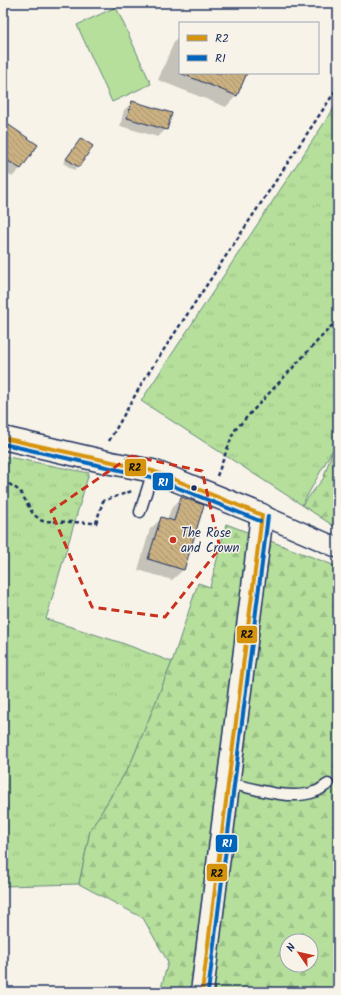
<svg xmlns="http://www.w3.org/2000/svg" width="341" height="995" font-family="Kalam,sans-serif">
	<style>
		.grass { fill: url(#grass-tufts); stroke: #68877c }
		.forest { fill: url(#forest-firs); stroke: #68877c; fill-rule: evenodd }
		.garden { fill: #b5df9b; stroke: #68877c }
		.shadow { fill: #0003 }
		.building { fill: url(#building-back-hatch); stroke: #1b2f5e }
		.lines { fill: none; stroke-linecap: round; stroke-linejoin: round }
		.lane-casing { stroke: #1b2f5e; stroke-width: 13 }
		.street-casing { stroke: #1b2f5e; stroke-width: 22 }
		.secondary-casing { stroke: #1b2f5e; stroke-width: 25 }
		.path { stroke: #1b2f5e; stroke-width: 2.5; stroke-dasharray: 4 3; stroke-linecap: butt }
		.lane { stroke: #f7f3e8; stroke-width: 10 }
		.street { stroke: #f7f3e8; stroke-width: 19 }
		.secondary { stroke: #f7f3e8; stroke-width: 22 }
		.bus-1-casing { stroke: #f7f3e8; stroke-width: 7 }
		.bus-2-casing { stroke: #f7f3e8; stroke-width: 7 }
		.bus-1 { stroke: #d6940e; stroke-width: 4 }
		.bus-2 { stroke: #0065bd; stroke-width: 4 }
		.marked { fill: none; stroke: #c8321e; stroke-width: 3; stroke-dasharray: 8 5; stroke-linejoin: round }
		.bus-dot { fill: #1b2f5e; stroke: #f7f3e8; stroke-width: 1.5 }
		.poi-dot { fill: #c8321e; stroke: #f7f3e8; stroke-width: 1.5 }
		.labels { text-anchor: middle; dominant-baseline: central; stroke-width: 3; stroke-linejoin: round; paint-order: stroke }
		.poi-label { font-size: 13px; fill: #1b2f5e; stroke: #f7f3e8; text-anchor: start }
		.line-badge { stroke: #f7f3e8; stroke-width: 1.5 }
		.badge-label { font-size: 11px; text-anchor: middle; font-weight: bold; fill: #fff }
		.pale-badge-label { font-size: 11px; text-anchor: middle; font-weight: bold; fill: #111 }
	</style>
	<defs>
		<pattern id="grass-tufts" width="24" height="20" patternUnits="userSpaceOnUse"><rect width="24" height="20" fill="#b5df9b"/><path d="M3 7l-1-3M5 7V3M7 7l1-3M15 17l-1-3M17 17v-4M19 17l1-3" fill="none" stroke="#9bc088"/></pattern>
		<pattern id="forest-firs" width="22" height="20" patternUnits="userSpaceOnUse"><rect width="22" height="20" fill="#b5df9b"/><path d="M5 1l3.5 6h-7zM16 11l3.5 6h-7z" fill="#9bc088"/></pattern>
		<pattern id="building-back-hatch" width="6" height="6" patternUnits="userSpaceOnUse"><rect width="6" height="6" fill="#ccb282"/><path d="M-1 5l2 2M0 0l6 6M5-1l2 2" fill="none" stroke="#a5916e"/></pattern>
	</defs>
	<rect width="100%" height="100%" fill="#f7f3e8"/>
	<filter id="ink" filterUnits="userSpaceOnUse"><feTurbulence type="fractalNoise" baseFrequency=".025" numOctaves="2"/><feDisplacementMap in="SourceGraphic" scale="8" xChannelSelector="R" yChannelSelector="G"/><feConvolveMatrix kernelMatrix="1 2 1 2 8 2 1 2 1" color-interpolation-filters="sRGB"/></filter>
	<g filter="url(#ink)">
		<path class="grass" d="M338 102V440L302 505 141 401Z
			M3 456 89 473 46 619 122 643 172 662 131 763 90 831 79 884 3 886Z"/>
		<path class="forest" d="M338 435V529L302 505 323 479Z
			M226 524 338 567V992H160L168 962 143 918 79 884 90 831 131 763 172 662 198 583 210 587ZM287 941H311V965H287Z"/>
		<path class="garden" d="M116 7 151 84 112 102 77 25Z"/>
		<path class="shadow" d="M180 36V73H245L236 96 226 107 158 80 174 42Z
			M132 103 166 129 158 137 120 126 124 110Z
			M3 129 36 145 20 169 12 177 3 170Z
			M81 139 78 166 74 170 63 163Z
			M181 498 183 570 172 580 138 570 150 529 161 519 167 520 171 509Z"/>
		<path class="building" d="M180 73H247L237 96Z
			M132 101 172 113 167 130 127 118Z
			M3 121 38 145 21 169 3 158Z
			M81 138 93 146 79 167 66 159Z
			M181 497 204 505 184 570 148 559 161 517 174 521Z"/>
		<g class="lines">
			<g class="lane-casing">
				<path id="lane" d="M140 512 153 471
					M228 783C253 788 290 801 314 792 319 791 323 787 328 784"/>
			</g>
			<g class="street-casing">
				<path id="street" d="M262 515 338 548"/>
			</g>
			<g class="secondary-casing">
				<path id="secondary" d="M3 438 111 463 153 471 262 515 202 992"/>
			</g>
			<path class="path" d="M109 441 145 378 338 87
				M217 476 234 431 338 319
				M3 480 20 491 33 514 42 521 96 523 103 501 132 491"/>
			<use href="#lane" class="lane"/>
			<use href="#street" class="street"/>
			<use href="#secondary" class="secondary"/>
			<g class="bus-1-casing">
				<path id="bus-1" d="M3 438 153 471 262 515
					M202 992 262 515"/>
			</g>
			<g class="bus-2-casing">
				<path id="bus-2" d="M3 444 151 477 260 521
					M208 992 268 516"/>
			</g>
			<use href="#bus-1" class="bus-1"/>
			<use href="#bus-2" class="bus-2"/>
		</g>
	</g>
	<path class="marked" d="M131 456 202 471 220 548 165 617 92 607 51 511Z"/>
	<circle class="bus-dot" cx="194" cy="488" r="3.5"/>
	<circle class="poi-dot" cx="173" cy="540" r="4"/>
	<g class="labels">
		<g class="poi-label">
			<text x="181" y="533">The Rose<tspan x="181" dy="15">and Crown</tspan></text>
		</g>
	</g>
	<g class="line-badge">
		<rect x="124" y="458" width="23" height="19" rx="4" fill="#d6940e"/>
		<rect x="152" y="472" width="22" height="19" rx="4" fill="#0065bd"/>
		<rect x="236" y="625" width="22" height="19" rx="4" fill="#d6940e"/>
		<rect x="215" y="834" width="23" height="19" rx="4" fill="#0065bd"/>
		<rect x="206" y="863" width="22" height="19" rx="4" fill="#d6940e"/>
	</g>
	<g class="badge-label">
		<text x="163" y="486">R1</text>
		<text x="227" y="847">R1</text>
	</g>
	<g class="pale-badge-label">
		<text x="135" y="471">R2</text>
		<text x="247" y="638">R2</text>
		<text x="217" y="877">R2</text>
	</g>
	<rect width="341" height="995" fill="none" stroke="#f7f3e8" stroke-width="16"/>
	<rect x="8" y="8" width="325" height="979" fill="none" stroke="#1b2f5e" stroke-width="1.5" filter="url(#ink)"/>
	<rect x="179" y="22" width="140" height="52" fill="#f7f3e8" stroke="#9fa5b1"/>
	<rect x="187" y="35" width="20" height="6" fill="#d6940e" stroke="#9fa5b1"/>
	<text x="215" y="42" font-size="12" fill="#1b2f5e">R2</text>
	<rect x="187" y="55" width="20" height="6" fill="#0065bd" stroke="#9fa5b1"/>
	<text x="215" y="62" font-size="12" fill="#1b2f5e">R1</text>
	<g transform="translate(299 953) rotate(304)"><circle r="19" fill="#f7f3e8" stroke="#9fa5b1"/>
	<path d="M0-3L7 15L0 10L-7 15Z" fill="#c8321e"/>
	<text y="-6" font-size="11" font-weight="bold" text-anchor="middle" fill="#1b2f5e">N</text>
	</g>
</svg>
